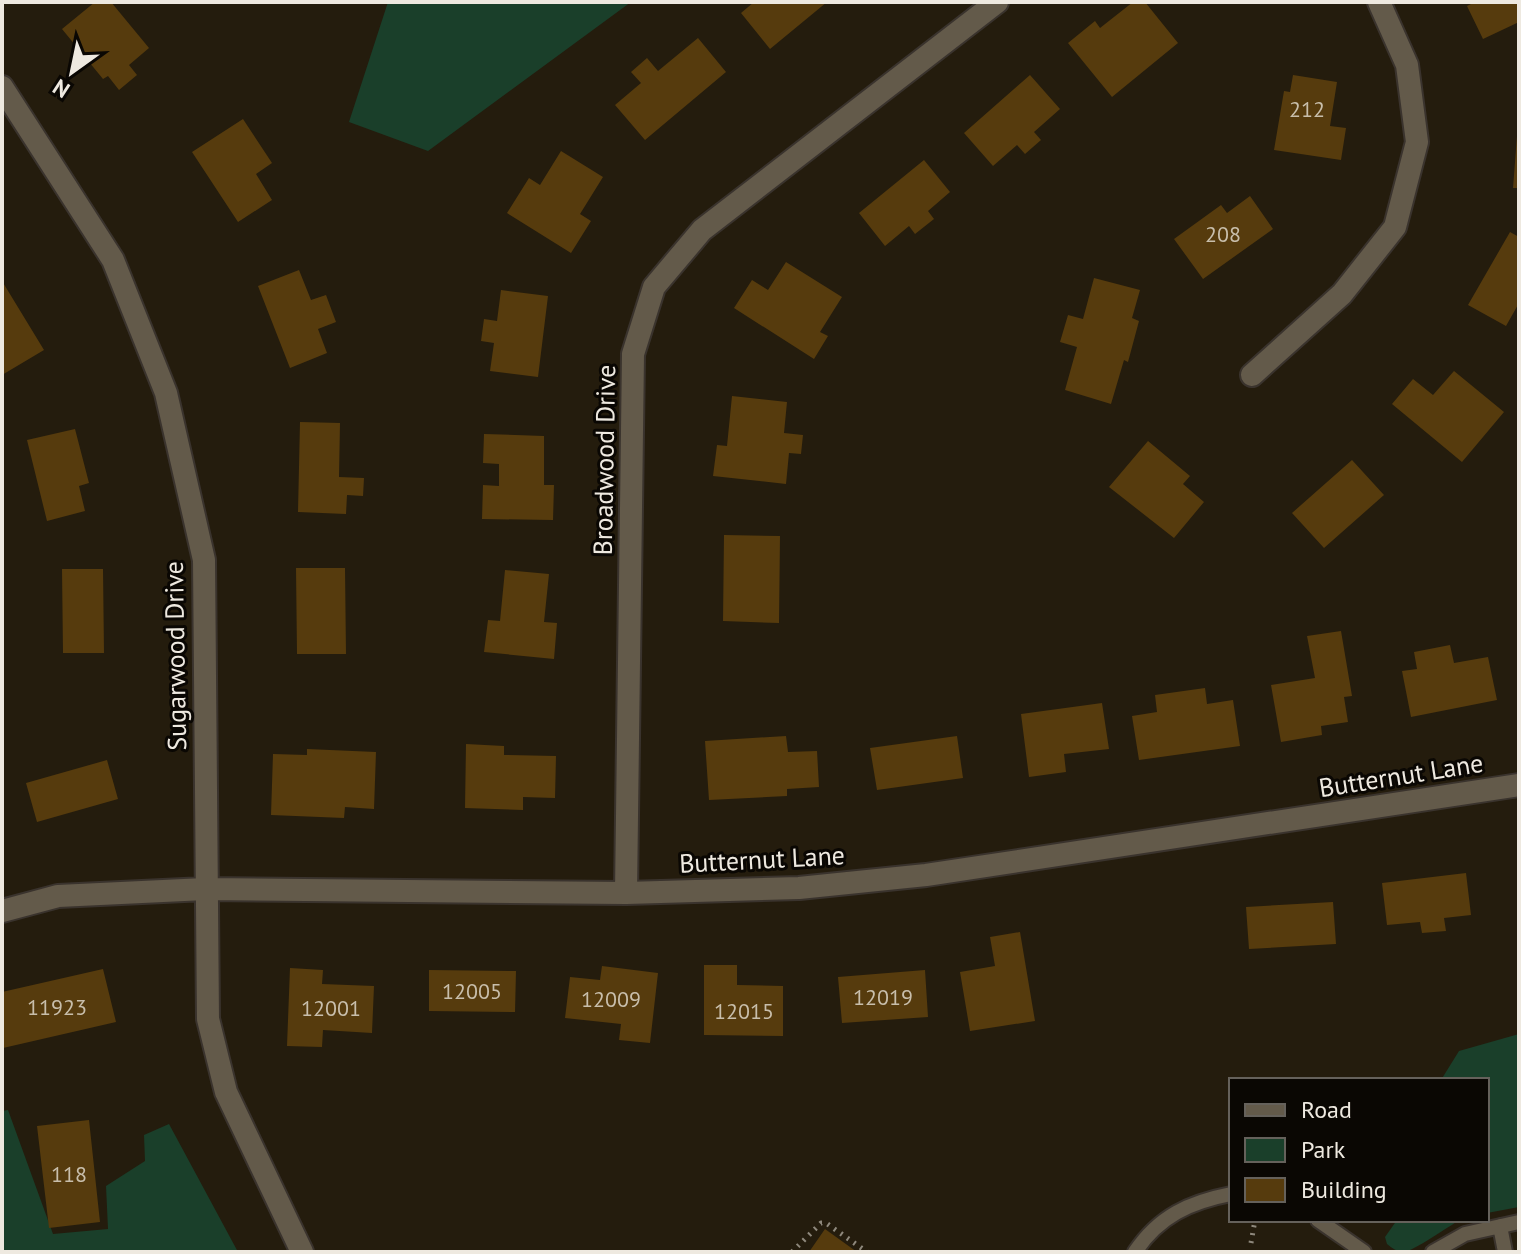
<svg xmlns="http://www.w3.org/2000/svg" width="1521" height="1254" font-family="'PT Sans',sans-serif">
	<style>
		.green { fill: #1a3f2a }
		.building { fill: #563b0d }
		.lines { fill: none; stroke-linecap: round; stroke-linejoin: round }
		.service-casing { stroke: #3a332d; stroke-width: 18 }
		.minor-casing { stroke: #3a332d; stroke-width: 26 }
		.path { stroke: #8e887c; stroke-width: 5; stroke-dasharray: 2 6; stroke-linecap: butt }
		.service { stroke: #635a4a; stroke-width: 14 }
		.minor { stroke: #635a4a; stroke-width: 22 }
		.labels { text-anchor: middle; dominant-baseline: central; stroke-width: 6; stroke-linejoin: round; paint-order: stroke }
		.number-label { font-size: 22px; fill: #c8beab }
		.street-label { font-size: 26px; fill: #eee9e0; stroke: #0a0703 }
	</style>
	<rect width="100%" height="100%" fill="#241c0d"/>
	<path class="green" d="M388 2H631L428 151 349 122Z
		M1519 1034V1207L1487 1213V1080H1441L1459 1051Z
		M8 1110 53 1234 108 1229 106 1186 145 1161 144 1135 169 1124 238 1252H2V1111Z
		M1397 1220H1460C1449 1226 1412 1252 1404 1252 1397 1252 1392 1248 1387 1244L1385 1237Z"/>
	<path class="building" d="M95 2H111L149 48 129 65 137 75 119 90 108 76 103 79 62 29Z
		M754 2H827L770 49 741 13Z
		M1133 2H1145L1178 43 1112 97 1068 43 1095 21 1100 28Z
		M1475 2H1519V22L1483 39 1467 6Z
		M698 38 726 72 645 140 615 105 641 83 631 72 647 58 658 71Z
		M1030 75 1060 109 1034 132 1041 140 1025 154 1017 145 993 166 964 133Z
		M1293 75 1337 82 1330 126 1346 128 1341 160 1274 150 1284 91 1290 92Z
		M243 119 272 163 256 174 272 200 238 222 192 152Z
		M1517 136H1519V188H1513Z
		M561 151 603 177 580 214 591 221 571 253 507 213 529 178 540 185Z
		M924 160 950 192 928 211 934 219 915 234 909 226 885 246 859 213Z
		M1250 196 1273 229 1203 279 1174 239 1221 205 1227 213Z
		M1510 232 1519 237V303L1506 326 1468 305Z
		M786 262 842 297 820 332 828 336 814 359 734 308 752 280 768 290Z
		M299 270 311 300 326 295 336 322 318 329 327 353 290 368 258 286Z
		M1094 278 1140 290 1132 318 1139 321 1128 362 1124 360 1111 404 1065 390 1077 347 1060 342 1068 315 1083 319Z
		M2 281 44 350 2 375Z
		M501 290 548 296 538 377 490 371 494 343 481 341 484 319 497 321Z
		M1454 371 1504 412 1462 462 1392 404 1413 379 1433 395Z
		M732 396 787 402 784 433 803 435 801 454 789 453 786 484 713 476 717 445 727 446Z
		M300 422 340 423 339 477 364 478 363 496 347 495 346 514 298 512Z
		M75 429 89 483 79 486 85 511 47 521 27 440Z
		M484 434 544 436V485H554L553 520 482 519 483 485 499 486V464L483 463Z
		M1148 441 1190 476 1183 484 1204 502 1174 538 1109 487Z
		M1352 460 1384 495 1324 548 1292 513Z
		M724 535 780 536 779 623 723 621Z
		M296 568H345L346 654H297Z
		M62 569H103L104 653H63Z
		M505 570 549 574 544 622 557 623 554 659 484 652 488 620 500 621Z
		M1341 631 1352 696 1344 697 1348 722 1321 726 1322 735 1281 742 1271 685 1315 678 1307 636Z
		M1450 645 1454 663 1488 657 1497 700 1411 717 1402 671 1417 669 1414 652Z
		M1205 688 1207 704 1233 700 1240 746 1139 760 1132 716 1157 712 1155 695Z
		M1102 703 1109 749 1064 754 1066 772 1029 777 1021 714Z
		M786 736 788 752 817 751 819 787 787 789V796L709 800 705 741Z
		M957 736 963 778 877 790 870 748Z
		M466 744 504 746V755L556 756 555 798 523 797V810L465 808Z
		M307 749 376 752 374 809 345 807 344 818 271 815 273 754 307 755Z
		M107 760 118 799 37 822 26 783Z
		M1466 873 1471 915 1444 918 1446 931 1422 933 1420 922 1387 925 1382 883Z
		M1333 902 1336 944 1249 949 1246 907Z
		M1020 932 1035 1021 970 1031 960 972 995 966 990 937Z
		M704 965H737V985L783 986V1036L704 1035Z
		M602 966 658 973 650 1043 619 1040 621 1024 565 1018 570 977 600 980Z
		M290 968 323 970 322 984 374 986 372 1033 323 1030 322 1047 287 1046Z
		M103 969 116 1022 3 1048 2 992Z
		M429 970 516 971 515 1012 429 1011Z
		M925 970 928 1017 842 1023 838 977Z
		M89 1120 100 1222 49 1228 37 1126Z
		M825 1229 857 1252H809Z"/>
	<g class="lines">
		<g class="service-casing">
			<path id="service" d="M1318 1220 1364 1252
				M1500 1226 1505 1252
				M1135 1252C1159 1216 1190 1202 1231 1194
				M1433 1252 1465 1234 1519 1222"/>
		</g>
		<g class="minor-casing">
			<path id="minor" d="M2 87 113 260 166 393 204 560 208 1019 226 1092 302 1252
				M1252 375 1342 294 1395 227 1417 142 1407 65 1379 2
				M626 893 633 354 654 287 702 230 997 2
				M2 911 58 896 205 889 626 893 799 888 926 875 1519 785"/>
		</g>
		<path class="path" d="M1251 1243 1255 1220
			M792 1252 821 1223H826L867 1252"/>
		<use href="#service" class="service"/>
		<use href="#minor" class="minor"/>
	</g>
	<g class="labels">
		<g class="number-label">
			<text x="1307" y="109">212</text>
			<text x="1223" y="234">208</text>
			<text x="472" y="991">12005</text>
			<text x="883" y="997">12019</text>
			<text x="611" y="999">12009</text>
			<text x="57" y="1007">11923</text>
			<text x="331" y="1008">12001</text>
			<text x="744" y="1011">12015</text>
			<text x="69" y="1174">118</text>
		</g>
		<g class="street-label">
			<text transform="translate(604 460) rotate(-89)">Broadwood Drive</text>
			<text transform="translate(175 656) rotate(-91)">Sugarwood Drive</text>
			<text transform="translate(1401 775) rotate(-9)">Butternut Lane</text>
			<text transform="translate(762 859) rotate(-3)">Butternut Lane</text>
		</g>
	</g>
	<rect width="1521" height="1254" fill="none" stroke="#eee9e0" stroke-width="8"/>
	<rect x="1229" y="1078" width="260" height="144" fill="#0a0703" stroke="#65615b" stroke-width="2"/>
	<rect x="1245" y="1104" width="40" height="12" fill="#635a4a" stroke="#65615b" stroke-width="2"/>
	<text x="1301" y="1118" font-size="24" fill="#eee9e0">Road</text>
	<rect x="1245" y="1138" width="40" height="24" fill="#1a3f2a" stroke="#65615b" stroke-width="2"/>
	<text x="1301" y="1158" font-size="24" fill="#eee9e0">Park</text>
	<rect x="1245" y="1178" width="40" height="24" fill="#563b0d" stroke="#65615b" stroke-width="2"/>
	<text x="1301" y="1198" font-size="24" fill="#eee9e0">Building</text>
	<g transform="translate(72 72) rotate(213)" stroke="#0a0703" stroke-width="6" paint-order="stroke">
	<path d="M0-6L14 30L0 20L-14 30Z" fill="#eee9e0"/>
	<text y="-12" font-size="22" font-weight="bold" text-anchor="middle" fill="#eee9e0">N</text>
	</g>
</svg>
